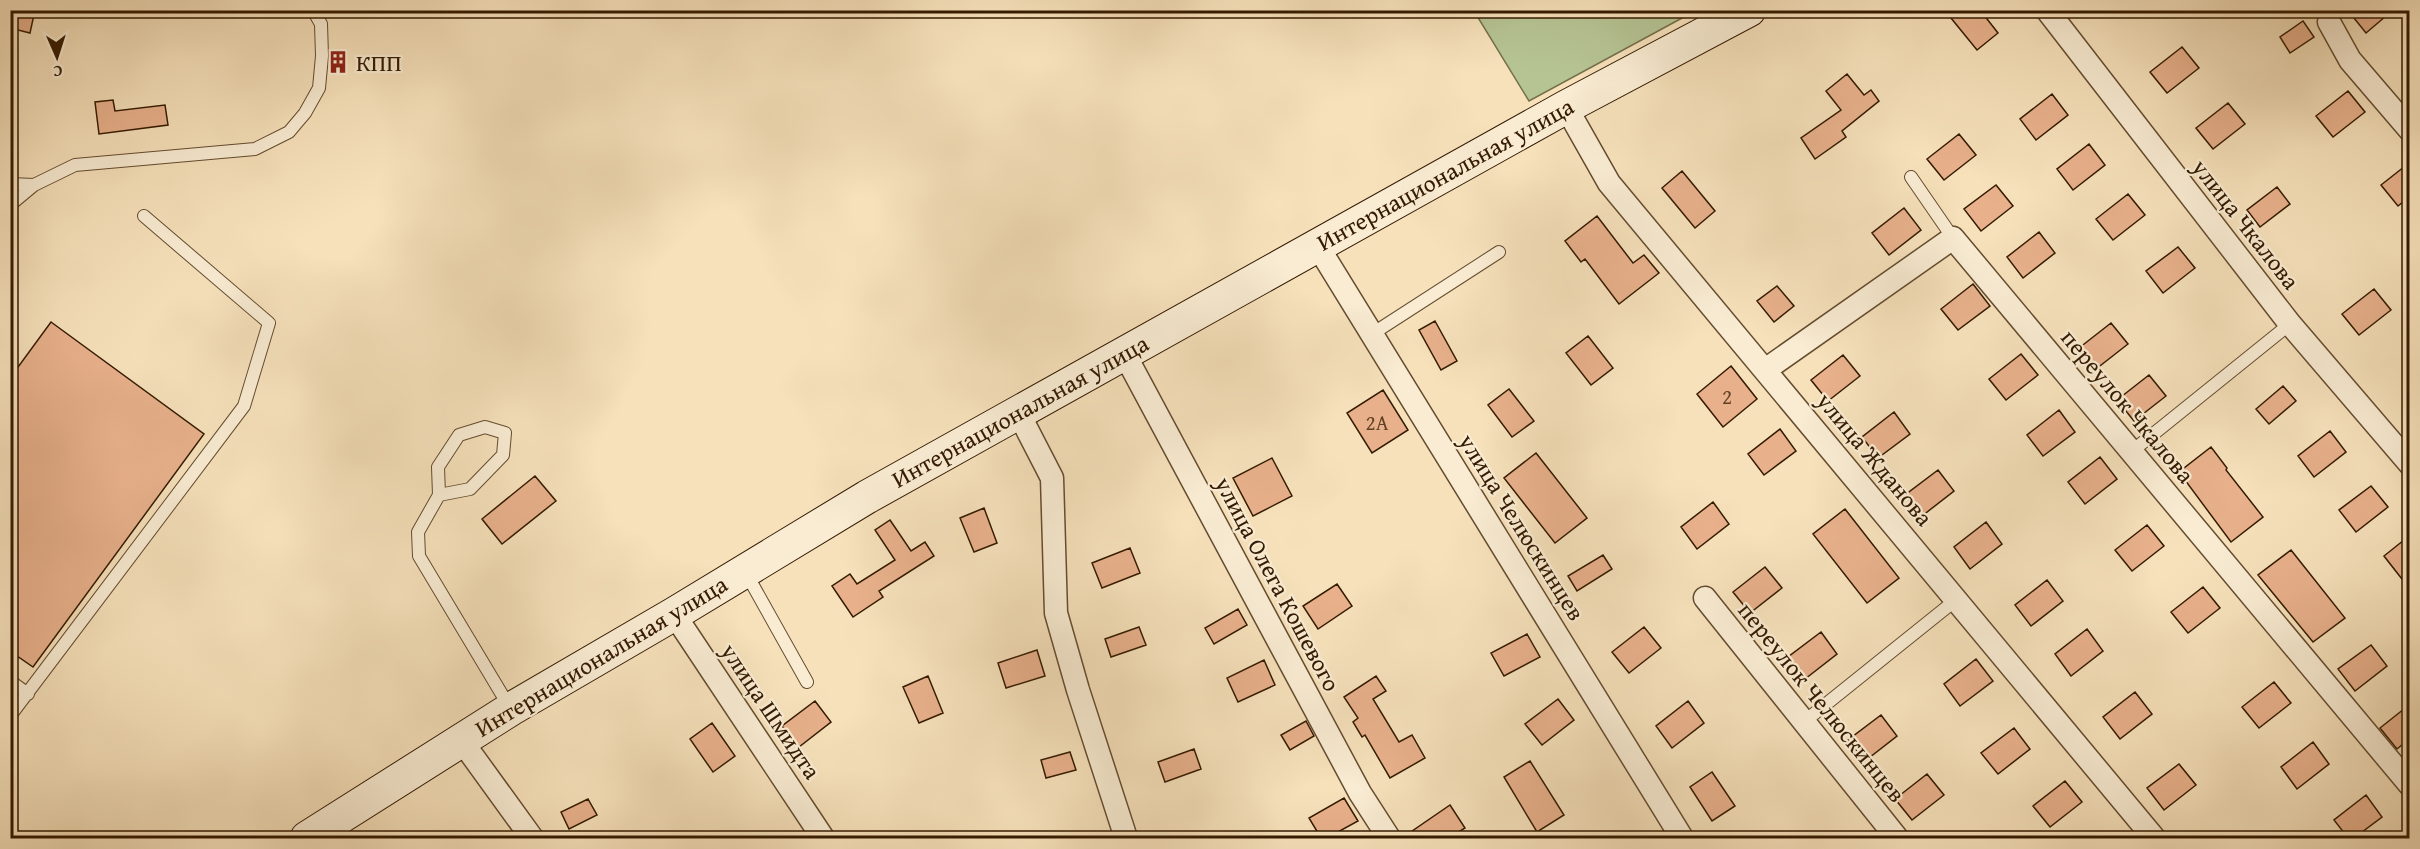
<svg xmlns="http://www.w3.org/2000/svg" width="2420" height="849" font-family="'Gentium Book Plus',serif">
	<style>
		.green { fill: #b6c494; stroke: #756f4a; stroke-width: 1.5 }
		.building { fill: #e8b18c; stroke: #341a00; stroke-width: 1.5 }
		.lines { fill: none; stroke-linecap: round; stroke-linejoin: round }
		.lane-casing { stroke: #644c2f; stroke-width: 14 }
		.street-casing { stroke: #644c2f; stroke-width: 25 }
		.secondary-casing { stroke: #341a00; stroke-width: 35 }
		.lane { stroke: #f9ecd3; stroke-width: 12 }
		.street { stroke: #f9ecd3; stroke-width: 22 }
		.secondary { stroke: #f9ecd3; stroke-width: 33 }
		.labels { text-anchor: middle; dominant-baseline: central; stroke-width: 4.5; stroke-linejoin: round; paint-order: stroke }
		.number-label { font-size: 21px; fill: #614023 }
		.poi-label { font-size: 24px; fill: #341a00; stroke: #f9ecd3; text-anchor: start }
		.street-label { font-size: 24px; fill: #341a00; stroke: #f9ecd3 }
	</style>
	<rect width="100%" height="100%" fill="#f6e1bb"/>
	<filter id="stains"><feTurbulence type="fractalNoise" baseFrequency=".00333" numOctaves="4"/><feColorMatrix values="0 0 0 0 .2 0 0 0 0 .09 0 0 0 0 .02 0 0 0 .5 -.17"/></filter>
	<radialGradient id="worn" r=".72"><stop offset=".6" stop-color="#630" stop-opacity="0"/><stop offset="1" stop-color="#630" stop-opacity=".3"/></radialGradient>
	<path class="green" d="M1474 11H1695L1529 101Z"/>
	<path class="building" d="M10 10H35L30 33 10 28Z
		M1961 10H1980L1998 33 1977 50 1951 18Z
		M2363 10H2393L2366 33 2354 18Z
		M2303 21 2314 37 2290 53 2280 37Z
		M2182 47 2199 68 2167 93 2150 72Z
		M1847 74 1864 95 1871 90 1879 101 1842 131 1846 137 1815 159 1801 138 1841 110 1826 91Z
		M2348 91 2365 112 2333 137 2316 116Z
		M2052 94 2068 115 2036 140 2020 119Z
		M113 100 115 111 165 105 168 125 99 134 95 102Z
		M2228 103 2245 124 2213 149 2196 128Z
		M1959 134 1976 155 1944 180 1927 159Z
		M2089 144 2105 165 2073 190 2057 169Z
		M2409 163V197L2398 206 2381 185Z
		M1682 171 1715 211 1695 228 1662 188Z
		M1996 185 2013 206 1981 231 1964 209Z
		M2277 187 2290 204 2260 227 2247 210Z
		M2128 194 2145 215 2113 240 2096 219Z
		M1904 208 1921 230 1889 255 1872 233Z
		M1597 216 1633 263 1644 255 1659 273 1619 304 1585 259 1581 262 1565 241Z
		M2039 232 2055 253 2023 278 2007 257Z
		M2178 247 2195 268 2163 293 2146 271Z
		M1973 284 1990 306 1958 330 1941 309Z
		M1777 286 1794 306 1774 322 1757 301Z
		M2374 289 2391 310 2359 335 2342 314Z
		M1435 321 1457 361 1441 370 1419 330Z
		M51 322 204 434 33 667 10 651V378Z
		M2111 323 2128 344 2096 369 2079 348Z
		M1588 336 1613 368 1591 385 1566 353Z
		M2021 354 2038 375 2006 400 1989 379Z
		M1843 355 1860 376 1828 401 1811 380Z
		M1731 366 1757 399 1723 427 1697 394Z
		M2149 375 2166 396 2134 421 2117 400Z
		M2283 386 2296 401 2269 424 2256 409Z
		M1509 389 1534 421 1512 437 1488 405Z
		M1383 390 1408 430 1372 453 1347 413Z
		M2059 410 2075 432 2043 456 2027 435Z
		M1894 412 1910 434 1878 458 1862 437Z
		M1780 429 1796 451 1764 475 1748 454Z
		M2330 431 2346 452 2314 477 2298 456Z
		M2211 447 2227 468 2226 470 2263 517 2231 542 2179 472Z
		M1536 453 1587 518 1555 543 1504 478Z
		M2100 457 2117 479 2085 504 2068 482Z
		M1272 458 1292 496 1253 516 1233 478Z
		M1938 470 1954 491 1922 516 1905 495Z
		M535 476 556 501 502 544 482 519Z
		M2371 486 2388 507 2356 532 2339 510Z
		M1713 502 1729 524 1697 549 1681 527Z
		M984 508 997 543 974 552 960 518Z
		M1845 509 1899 578 1867 603 1813 534Z
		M890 520 911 551 925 542 934 556 879 591 883 597 853 617 832 586 850 574 857 584 895 560 875 530Z
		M1986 522 2002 544 1970 569 1954 547Z
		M2147 525 2164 546 2132 571 2115 550Z
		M2409 536V588L2384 556Z
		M1130 548 1140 573 1102 588 1092 563Z
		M2291 550 2345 618 2313 642 2258 575Z
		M1603 555 1612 569 1577 591 1568 576Z
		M1765 567 1782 588 1750 613 1733 592Z
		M2047 580 2063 601 2031 626 2015 605Z
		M1337 584 1352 606 1318 629 1303 606Z
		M2203 587 2220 608 2188 633 2171 612Z
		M1238 609 1247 625 1214 644 1205 628Z
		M1139 627 1146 645 1111 657 1105 639Z
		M1644 627 1661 648 1629 673 1612 652Z
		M2087 629 2103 651 2071 676 2055 654Z
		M1821 632 1837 654 1805 679 1788 657Z
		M1527 634 1540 657 1504 676 1491 653Z
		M2371 645 2387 666 2355 691 2338 669Z
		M1037 650 1045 676 1006 688 998 663Z
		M1976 659 1993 681 1960 706 1944 684Z
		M1264 660 1275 685 1238 702 1227 678Z
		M928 676 943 713 919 723 903 687Z
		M1376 676 1386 691 1373 699 1399 742 1412 735 1425 758 1390 778 1365 735 1362 737 1353 722 1358 718 1344 697Z
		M2274 682 2291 703 2259 728 2242 707Z
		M2135 692 2152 714 2120 739 2103 717Z
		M1558 699 1574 720 1542 745 1525 724Z
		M815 701 831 722 799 747 782 726Z
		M1688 701 1704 723 1672 748 1656 726Z
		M2409 705V739L2397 749 2380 728Z
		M1881 715 1897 736 1865 761 1848 740Z
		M1306 721 1314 736 1290 750 1281 735Z
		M712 723 735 756 713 772 690 739Z
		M2014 728 2030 749 1998 774 1981 753Z
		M2313 742 2329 764 2297 789 2281 767Z
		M1194 749 1201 769 1165 782 1158 762Z
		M1070 752 1076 770 1046 778 1041 760Z
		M1530 761 1564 815 1537 832 1504 777Z
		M2179 764 2196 785 2164 810 2147 788Z
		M1712 772 1735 806 1712 821 1690 787Z
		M1927 774 1944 795 1912 820 1895 799Z
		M2065 781 2082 802 2050 827 2033 806Z
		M2366 795 2382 817 2354 838H2348L2334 820Z
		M1344 798 1358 821 1327 838H1321L1309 818Z
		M588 799 597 815 569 829 561 812Z
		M1450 805 1465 828 1449 838H1402Z"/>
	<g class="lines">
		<g class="lane-casing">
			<path id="lane" d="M1911 177 1953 238
				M10 184 34 185
				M10 205 34 185 75 165 255 149 289 132 305 113 319 88 322 56 321 24 313 10
				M1372 334 1499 252
				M2131 452 2290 324
				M439 495 470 489 503 455 505 433 485 427 459 435 438 467 439 495 418 532 419 556 510 708
				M746 573 807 682
				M10 681 28 694
				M10 716 244 406 269 323 144 216
				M1805 721 1957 599"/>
		</g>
		<g class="street-casing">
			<path id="street" d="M2047 10 2290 324 2410 464
				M2329 22 2350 60 2410 130
				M1566 107 1609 183 2154 838
				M1317 245 1682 838
				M1124 353 1360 793 1389 838
				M1765 370 1953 238 2410 785
				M1018 412 1052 478 1056 613 1078 690 1126 838
				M1705 598 1897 838
				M674 614 823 838
				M461 740 532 838"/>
		</g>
		<g class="secondary-casing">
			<path id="secondary" d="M307 838 511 709 674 614 867 497 1566 107 1749 10"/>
		</g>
		<use href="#lane" class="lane"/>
		<use href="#street" class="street"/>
		<use href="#secondary" class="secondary"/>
	</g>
	<defs>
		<g id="building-bare" transform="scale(1.8)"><path d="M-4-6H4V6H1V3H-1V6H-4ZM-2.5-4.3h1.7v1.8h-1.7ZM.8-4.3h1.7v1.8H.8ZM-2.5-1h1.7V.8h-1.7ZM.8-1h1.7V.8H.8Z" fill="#8f2418" stroke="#f9ecd3" stroke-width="2.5" paint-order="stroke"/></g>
	</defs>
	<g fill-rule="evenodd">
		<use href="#building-bare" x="338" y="62"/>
	</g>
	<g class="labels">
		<g class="number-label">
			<text x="1727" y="396">2</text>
			<text x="1377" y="422">2А</text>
		</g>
		<g class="poi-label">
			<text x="356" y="62">КПП</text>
		</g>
		<g class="street-label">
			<text transform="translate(1445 174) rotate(-29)">Интернациональная улица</text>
			<text transform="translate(2246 224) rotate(52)">улица Чкалова</text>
			<text transform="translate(2128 406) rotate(50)">переулок Чкалова</text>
			<text transform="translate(1020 411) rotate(-29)">Интернациональная улица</text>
			<text transform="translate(1875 459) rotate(50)">улица Жданова</text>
			<text transform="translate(1522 527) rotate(58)">улица Челюскинцев</text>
			<text transform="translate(1278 584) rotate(62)">улица Олега Кошевого</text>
			<text transform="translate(601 656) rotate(-31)">Интернациональная улица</text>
			<text transform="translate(1822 702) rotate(51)">переулок Челюскинцев</text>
			<text transform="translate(771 711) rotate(56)">улица Шмидта</text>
		</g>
	</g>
	<rect width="2420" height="849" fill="none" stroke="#f6e1bb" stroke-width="36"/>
	<rect x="12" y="12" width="2396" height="825" fill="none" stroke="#341a00" stroke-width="3"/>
	<rect x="18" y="18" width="2384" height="813" fill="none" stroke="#341a00" stroke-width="1.5"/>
	<g transform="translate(57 57) rotate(177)" stroke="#f9ecd3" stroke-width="4.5" paint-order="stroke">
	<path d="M0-4.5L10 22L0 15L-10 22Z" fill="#341a00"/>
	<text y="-9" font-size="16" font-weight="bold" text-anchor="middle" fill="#341a00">С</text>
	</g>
	<rect width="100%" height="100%" filter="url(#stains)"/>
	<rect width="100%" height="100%" fill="url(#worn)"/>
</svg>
